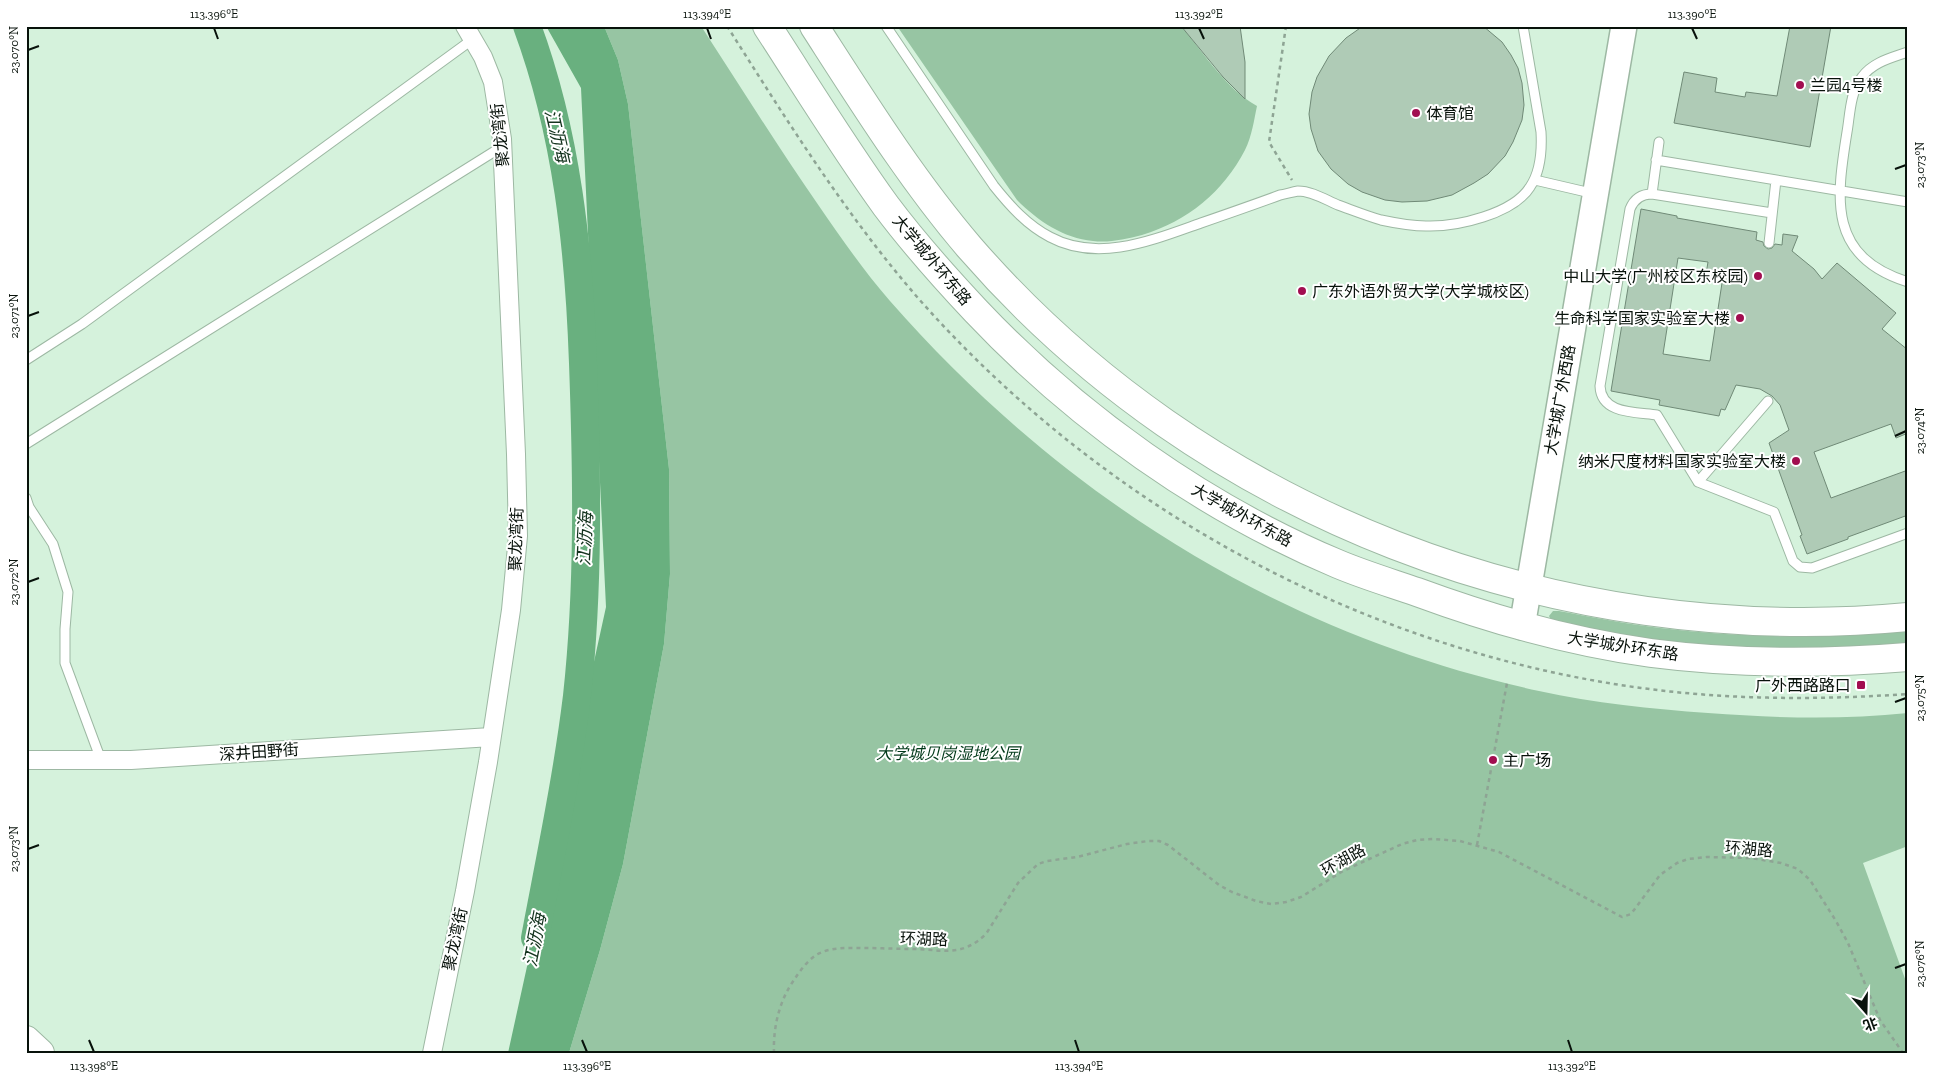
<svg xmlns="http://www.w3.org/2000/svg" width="1934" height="1079" font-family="'Zilla Slab','Noto Sans SC',serif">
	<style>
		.green { fill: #97c5a3 }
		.water { fill: #69b07f }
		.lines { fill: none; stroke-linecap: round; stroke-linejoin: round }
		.river { stroke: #69b07f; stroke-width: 28 }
		.building { fill: #afcbb6; stroke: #708a77; fill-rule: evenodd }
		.lane-casing { stroke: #9db8a3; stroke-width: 11 }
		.street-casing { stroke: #9db8a3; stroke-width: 20 }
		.secondary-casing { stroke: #9db8a3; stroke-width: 28 }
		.primary-casing { stroke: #9db8a3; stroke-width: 30 }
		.highway-casing { stroke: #9db8a3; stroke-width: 30 }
		.path { stroke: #8ea494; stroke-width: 2.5; stroke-dasharray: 4 4; stroke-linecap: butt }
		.lane { stroke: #fff; stroke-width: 9 }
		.street { stroke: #fff; stroke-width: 18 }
		.secondary { stroke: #fff; stroke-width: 25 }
		.primary { stroke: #fff; stroke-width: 28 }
		.highway { stroke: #fff; stroke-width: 28 }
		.ticks { fill: none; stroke: #08120b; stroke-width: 2 }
		.poi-dot { fill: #a20e50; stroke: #fff; stroke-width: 2 }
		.labels { text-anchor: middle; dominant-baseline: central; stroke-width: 4; stroke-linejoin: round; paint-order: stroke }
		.poi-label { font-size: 16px; fill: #08120b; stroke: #fff; text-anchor: start }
		.street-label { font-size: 16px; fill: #08120b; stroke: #fff }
		.park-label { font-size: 16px; font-style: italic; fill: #003919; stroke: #fff }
		.water-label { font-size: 18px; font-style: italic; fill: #14331e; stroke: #fff }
		.neatline { fill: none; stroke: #08120b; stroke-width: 2 }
		.ticks-label { font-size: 12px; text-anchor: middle; fill: #08120b }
	</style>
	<rect width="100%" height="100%" fill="#d5f2dc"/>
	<path class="green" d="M604 26H701C740 86 778 147 819 206 841 238 864 271 890 301 1063 498 1282 635 1539 691 1594 703 1652 709 1708 713 1775 718 1841 720 1908 713V846L1863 863 1908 987V1053H569L600 950 623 864 664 644 670 574 669 469 628 104 618 60Z
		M897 26H1181C1204 53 1226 89 1257 106 1254 120 1252 136 1245 150 1223 192 1188 221 1142 235 1126 239 1109 243 1093 241 1063 238 1038 221 1017 200Z
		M1553 611H1559C1592 617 1626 624 1660 628 1743 638 1825 639 1908 631V645L1853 649H1762L1654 641 1552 622 1549 616Z"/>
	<path class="water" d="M546 26H604L618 60 628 104 669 469 670 574 664 644 623 864 600 950 569 1053H508L606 607 581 88Z"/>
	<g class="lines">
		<path class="river" d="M527 26C567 134 579 249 583 363 587 474 589 586 577 696 567 778 550 858 535 938"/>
	</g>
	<path class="building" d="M1181 26H1240L1245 62V99L1223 77Z
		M1363 26H1483L1502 42 1511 55 1518 68 1522 83 1524 105 1522 120 1513 142 1505 156 1488 174 1474 183 1452 195 1427 201 1402 202 1385 200 1362 192 1348 184 1331 169 1318 151 1311 129 1309 114 1312 92 1317 77 1329 56 1346 38Z
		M1790 26H1831L1810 147 1674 123 1684 72 1717 78 1715 92 1745 97 1746 92 1777 96Z
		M1641 209 1677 216V218L1757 232 1756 240 1763 242 1764 246 1768 249 1772 248 1775 244 1782 245 1783 234 1798 236 1792 251 1814 269 1822 279 1837 263 1896 313 1882 329 1908 350V433L1896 438 1891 424 1814 452 1831 498 1908 470V515L1848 537V539L1807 554 1800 536 1802 535 1769 443 1789 430 1780 405 1772 396 1760 389 1736 385 1725 410 1721 409 1719 416 1659 405 1660 400 1611 391ZM1678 258 1708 262 1705 280 1722 283 1710 361 1663 354Z"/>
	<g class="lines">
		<g class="lane-casing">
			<path id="lane" d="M886 26 994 186C1010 206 1027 225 1050 237 1098 263 1153 240 1201 223 1227 214 1253 205 1280 195 1286 194 1292 192 1298 191 1312 191 1326 200 1338 205 1352 210 1367 216 1381 220 1395 223 1412 226 1426 226 1457 227 1513 214 1530 187 1541 171 1542 150 1541 132L1523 26
				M1908 52C1891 58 1873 62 1862 77 1850 92 1850 115 1847 132 1836 200 1828 257 1908 282
				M1656 160 1908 202
				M1535 180 1595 194
				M1652 194 1659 142
				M1772 213 1652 194C1641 194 1634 199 1630 209L1600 386C1601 414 1635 412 1657 415L1698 482 1774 512 1793 561 1800 567 1812 568 1908 533
				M1769 243 1776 180
				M26 360 82 324 473 39
				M26 444 503 146
				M1698 482 1768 401
				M26 498 29 507 53 544 68 592 65 629V663L101 760"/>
		</g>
		<g class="street-casing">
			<path id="street" d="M26 760H131L491 737
				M432 1053 465 891 488 762 511 610 518 536 516 454 502 139 493 82 483 57 465 26"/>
		</g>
		<g class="secondary-casing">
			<path id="secondary" d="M1522 627 1624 26"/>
		</g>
		<g class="primary-casing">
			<path id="primary" d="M767 26C806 86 844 148 886 206 913 242 945 278 976 311 1076 417 1204 508 1338 564 1364 575 1391 583 1417 592 1493 620 1571 642 1651 653 1736 664 1822 664 1908 657
				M814 26C863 102 911 179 970 248 1202 515 1557 650 1908 617"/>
		</g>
		<g class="highway-casing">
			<path id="highway" d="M26 1040 40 1053"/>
		</g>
		<path class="path" d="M727 26C786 119 845 214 918 298 1103 508 1363 650 1641 688 1730 700 1818 700 1908 694
			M1286 26 1269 142 1292 180
			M1477 845 1507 683
			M774 1053C773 1028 779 1001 794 980 800 971 807 961 816 955 830 947 846 948 861 948 879 948 897 949 915 949 944 950 962 957 986 934L1018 883 1038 864 1047 861 1077 857 1127 844 1148 841H1159L1168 845 1219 885 1232 892 1256 901 1271 904 1286 902 1301 897 1343 871 1402 844 1417 840 1433 839 1460 841 1499 852 1622 917 1631 914 1660 875 1677 863 1688 859 1707 857 1751 858 1781 863 1798 869 1810 880 1836 921 1848 943 1880 1020 1903 1053"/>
		<use href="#lane" class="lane"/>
		<use href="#street" class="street"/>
		<use href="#secondary" class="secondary"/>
		<use href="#primary" class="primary"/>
		<use href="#highway" class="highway"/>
	</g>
	<path class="ticks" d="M214 28 218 39M707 28 711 39M1199 28 1204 39M1692 28 1697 39M28 50 39 46M1895 169 1906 165M28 316 39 312M1895 436 1906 431M28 582 39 578M1895 702 1906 698M28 849 39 845M1895 968 1906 964M89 1040 94 1052M582 1040 587 1052M1075 1040 1079 1052M1568 1040 1572 1052"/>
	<g class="poi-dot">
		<circle cx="1800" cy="85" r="5"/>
		<circle cx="1416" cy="113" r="5"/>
		<circle cx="1758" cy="276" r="5"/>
		<circle cx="1302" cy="291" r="5"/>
		<circle cx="1740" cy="318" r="5"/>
		<circle cx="1796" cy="461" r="5"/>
		<rect x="1856" y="680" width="10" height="10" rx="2.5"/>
		<circle cx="1493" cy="760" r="5"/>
	</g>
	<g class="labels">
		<g class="poi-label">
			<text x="1810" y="85">兰园4号楼</text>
			<text x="1426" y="113">体育馆</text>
			<text x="1748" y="276" text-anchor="end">中山大学(广州校区东校园)</text>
			<text x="1312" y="291">广东外语外贸大学(大学城校区)</text>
			<text x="1730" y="318" text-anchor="end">生命科学国家实验室大楼</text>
			<text x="1786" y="461" text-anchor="end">纳米尺度材料国家实验室大楼</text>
			<text x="1851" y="685" text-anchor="end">广外西路路口</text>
			<text x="1503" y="760">主广场</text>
		</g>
		<g class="street-label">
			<text transform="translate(500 135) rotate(-96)">聚龙湾街</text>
			<text transform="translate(932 260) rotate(50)">大学城外环东路</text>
			<text transform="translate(1560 400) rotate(-80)">大学城广外西路</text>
			<text transform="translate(1242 515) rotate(29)">大学城外环东路</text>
			<text transform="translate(516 539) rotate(-88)">聚龙湾街</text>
			<text transform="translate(1623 646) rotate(9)">大学城外环东路</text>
			<text transform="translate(259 752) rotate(-4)">深井田野街</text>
			<text transform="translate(1749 849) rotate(5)">环湖路</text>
			<text transform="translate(1343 860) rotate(-29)">环湖路</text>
			<text transform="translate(455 939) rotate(-78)">聚龙湾街</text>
			<text transform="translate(924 939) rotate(2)">环湖路</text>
		</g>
		<g class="park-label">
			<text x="948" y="753">大学城贝岗湿地公园</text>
		</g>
		<g class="water-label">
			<text transform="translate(557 136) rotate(77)">江沥海</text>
			<text transform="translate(585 539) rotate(-87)">江沥海</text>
			<text transform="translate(535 940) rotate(-79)">江沥海</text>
		</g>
	</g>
	<rect width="1934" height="1079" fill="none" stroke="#ffffff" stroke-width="55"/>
	<g transform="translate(1866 1012) rotate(160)" stroke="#ffffff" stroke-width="4" paint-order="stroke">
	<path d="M0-4L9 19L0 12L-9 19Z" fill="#08120b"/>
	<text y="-8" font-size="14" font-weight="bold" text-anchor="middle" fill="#08120b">北</text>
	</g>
	<rect x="28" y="28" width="1878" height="1024" class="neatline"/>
	<g class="ticks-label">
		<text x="214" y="18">113.396°E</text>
		<text x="707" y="18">113.394°E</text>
		<text x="1199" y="18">113.392°E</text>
		<text x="1692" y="18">113.390°E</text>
		<text transform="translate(14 50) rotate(-90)" y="4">23.070°N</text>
		<text transform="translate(1920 165) rotate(-90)" y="4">23.073°N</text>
		<text transform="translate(14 316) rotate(-90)" y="4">23.071°N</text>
		<text transform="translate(1920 431) rotate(-90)" y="4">23.074°N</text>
		<text transform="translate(14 582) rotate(-90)" y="4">23.072°N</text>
		<text transform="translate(1920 698) rotate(-90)" y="4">23.075°N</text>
		<text transform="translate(14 849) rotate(-90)" y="4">23.073°N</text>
		<text transform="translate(1920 964) rotate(-90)" y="4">23.076°N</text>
		<text x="94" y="1070">113.398°E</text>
		<text x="587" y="1070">113.396°E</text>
		<text x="1079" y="1070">113.394°E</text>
		<text x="1572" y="1070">113.392°E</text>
	</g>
</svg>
